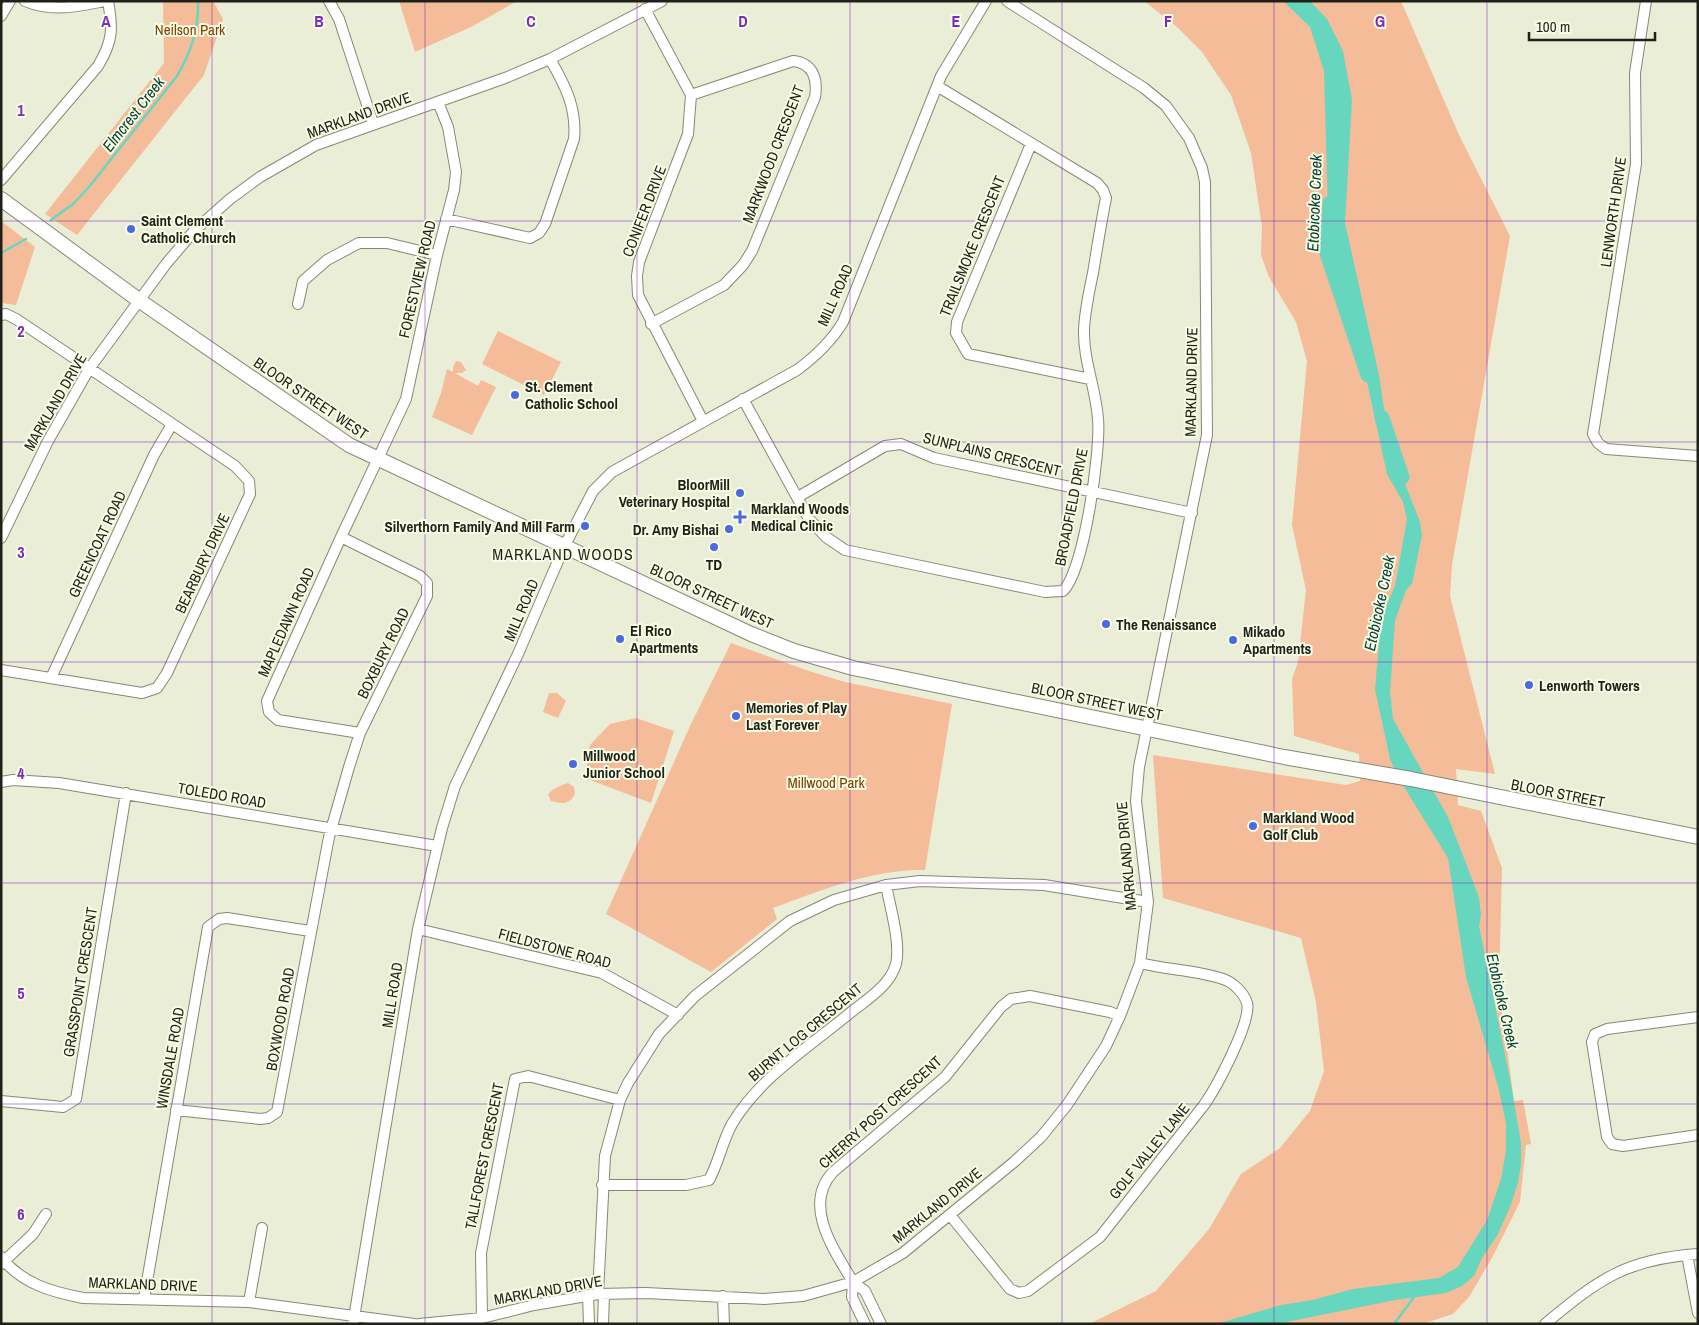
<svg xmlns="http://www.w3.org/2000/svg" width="1699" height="1325" font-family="'Archivo Narrow',sans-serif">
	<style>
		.green { fill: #f4bc98 }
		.water { fill: #66d7be }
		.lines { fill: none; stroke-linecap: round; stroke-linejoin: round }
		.stream { stroke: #66d7be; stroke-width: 2.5 }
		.river { stroke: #66d7be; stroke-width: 15 }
		.minor-casing { stroke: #858974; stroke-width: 12 }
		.major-casing { stroke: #858974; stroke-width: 16 }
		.minor { stroke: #fff; stroke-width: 10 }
		.major { stroke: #fff; stroke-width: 14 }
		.grid { fill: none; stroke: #7b2cbf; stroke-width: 1; stroke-opacity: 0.55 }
		.poi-dot { fill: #4c6adf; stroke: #f7fce4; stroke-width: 2 }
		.labels { text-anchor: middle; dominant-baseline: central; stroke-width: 4; stroke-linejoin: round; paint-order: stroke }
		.park-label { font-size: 15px; fill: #813f00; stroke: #f7fce4 }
		.street-label { font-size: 15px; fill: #1f2119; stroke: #f7fce4 }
		.poi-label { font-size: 15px; font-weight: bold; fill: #1f2119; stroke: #f7fce4; text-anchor: start }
		.water-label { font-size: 16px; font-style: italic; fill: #0d4137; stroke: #f7fce4 }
		.neighbourhood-label { font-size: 16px; letter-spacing: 1px; fill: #1f2119; stroke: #f7fce4 }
		.grid-label { font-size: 16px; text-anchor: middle; font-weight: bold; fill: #7b2cbf; stroke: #f7fce4; stroke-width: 4; stroke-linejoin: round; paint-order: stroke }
	</style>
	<rect width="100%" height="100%" fill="#eaeed7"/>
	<path class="green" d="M163 1H213L223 19 204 75 77 235 45 214 164 63Z
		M399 1H517L473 26 415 52Z
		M1144 1H1401L1459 135 1510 236 1452 565 1450 596 1495 774 1456 769 1458 805 1481 811 1502 868 1499 987 1514 1101 1523 1100 1531 1144 1526 1145 1520 1202 1493 1256 1469 1297 1453 1314 1422 1324H1089L1156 1291 1209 1229 1241 1174 1280 1148 1310 1111 1324 1071 1316 1002 1301 938 1163 898 1153 755 1346 785 1360 781 1359 754 1294 736 1292 679 1298 662 1306 590 1292 525 1307 361 1296 322 1269 277 1261 255 1262 227 1251 153 1231 95 1202 52 1177 27Z
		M1 221 35 247 16 305 1 303Z
		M498 331 561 362 544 395 482 364Z
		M456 361 461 362 466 370 462 373H455L478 386 481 380 496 387 472 435 432 417 441 393 447 369 453 372V367Z
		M731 643 809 671 845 682 952 704 925 870C873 869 822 890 773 908L777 919 711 972 606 914 690 726Z
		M549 693H557L566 701 558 718 543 712Z
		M636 718 674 731 651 803 585 778 590 745 610 724Z
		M568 783 574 787 575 794C569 805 563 804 551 801L548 795C553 788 560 786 568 783Z"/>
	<path class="water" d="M1283 1H1310L1327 19 1343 51 1352 100 1345 223 1379 375 1389 442 1420 522 1422 535 1412 584 1406 590 1395 621 1390 692 1393 719 1448 817 1479 897 1481 915 1479 926 1511 1084 1521 1143V1164L1518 1183 1510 1207 1497 1236 1482 1258 1474 1276 1462 1286 1446 1293 1395 1300 1277 1324H1216L1281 1305 1313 1300 1353 1289 1439 1278 1458 1267 1487 1220 1501 1179 1506 1151V1124L1499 1090 1466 977 1448 858 1399 779 1390 759 1375 689 1380 633 1386 606 1395 586 1407 519 1403 502 1387 474 1359 345 1337 288 1329 245 1324 71 1310 27Z"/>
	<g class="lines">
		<path class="stream" d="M51 220 73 204 89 187 177 76C191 52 199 29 198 1
			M1 253 26 239
			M1394 1324 1417 1293"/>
		<path class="river" d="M1330 203 1327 253 1368 375
			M1382 418 1402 477"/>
		<g class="minor-casing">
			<path id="minor" d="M25 1C52 12 76 7 104 1
				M329 1 339 19 373 123
				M1646 1 1635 73 1636 164 1593 434 1598 443 1606 449 1698 456
				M645 9 691 95 688 134 639 262 637 276 638 295 703 421
				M1 16 10 1
				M1031 144 957 322 956 333 968 354 1090 379
				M1 180 98 66C113 41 113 29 108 1
				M446 219 530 238 539 233 545 224 574 139C577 108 565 85 550 59
				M298 304 303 281 327 260 359 243H387L437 255
				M1 315 6 314 16 319 235 466 249 481 250 494 167 673 157 688 142 693 1 670
				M651 324 724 285 743 265 752 251 815 97C818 79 813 63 793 61L691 95
				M743 399 809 519 826 537 845 550 1045 592 1063 591C1084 571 1101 450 1098 419 1096 389 1083 360 1084 329 1085 310 1089 292 1093 273 1097 248 1101 223 1106 198L1103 190 1097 183 937 86
				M798 497 885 446 901 444 934 458 1192 513
				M1 538 48 441 89 369 166 264 194 231 230 199 260 177 316 145 505 78 550 59 662 1
				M51 678 154 455 172 424
				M360 733 278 720 269 712 267 701 341 537 406 399 437 255 454 190 456 172 448 127 438 102
				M1 782 13 780 59 783 437 846
				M418 929 602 973 678 1015
				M1698 1017 1607 1029 1595 1034 1592 1042 1607 1137 1612 1144 1623 1146 1698 1135
				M1 1101 63 1107 76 1099 126 793
				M176 1110 260 1119 268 1118 277 1112 329 837 349 767 360 733 427 596V583L420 576 341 537
				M602 1185H686L709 1180C719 1162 722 1142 732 1124 759 1078 809 1047 850 1013 866 1000 890 986 896 964 901 943 890 907 886 885
				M950 1215 1010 1289 1019 1293 1028 1291 1100 1237 1204 1105C1216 1088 1252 1021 1247 1003 1244 993 1233 982 1223 979 1197 970 1167 970 1140 963
				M1687 1255 1698 1313
				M1 1257C22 1284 52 1292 83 1298L249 1302 414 1324
				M1 1264 33 1234 46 1214
				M853 1282C834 1250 802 1205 833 1172L945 1077 1001 1007 1011 999 1030 996 1110 1012 1120 1016
				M598 1294 605 1156 620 1100 628 1083 659 1034 695 996 790 921 834 900 886 885 920 881 1044 885 1148 902
				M588 1295 589 1324
				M723 1296 724 1324
				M144 1299 208 927 219 919 227 918 310 931
				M249 1302 262 1228
				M482 1318 481 1253 515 1079 528 1076 620 1100
				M353 1324 418 929 442 828 455 786 518 654 564 547 593 491 612 472 797 370C816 356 831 342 843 322L941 76 986 1
				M419 1324 482 1318 534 1305 598 1294 646 1293 764 1299 803 1296 853 1282 903 1253 1014 1162 1041 1137 1067 1105 1106 1046 1120 1016 1140 963 1148 902 1136 801 1139 767 1207 435 1205 182 1202 168 1189 138 1166 106 1144 88 1007 1
				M603 1324 604 1294
				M865 1324 852 1297 853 1282 865 1291 881 1324
				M1545 1324C1599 1279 1626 1259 1698 1254"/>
		</g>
		<g class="major-casing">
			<path id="major" d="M1 199 140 301 349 445 751 634 794 651 853 668 1284 757 1411 779 1698 837"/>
		</g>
		<use href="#minor" class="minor"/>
		<use href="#major" class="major"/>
	</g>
	<path class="grid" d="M212 1V1324M425 1V1324M637 1V1324M850 1V1324M1062 1V1324M1274 1V1324M1487 1V1324M1 221H1698M1 442H1698M1 662H1698M1 883H1698M1 1104H1698"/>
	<g class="poi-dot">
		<circle cx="131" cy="229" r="5"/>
		<circle cx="515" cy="395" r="5"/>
		<circle cx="740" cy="493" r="5"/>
		<path d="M737.5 509.5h5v5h5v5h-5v5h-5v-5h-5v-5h5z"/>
		<circle cx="585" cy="526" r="5"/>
		<circle cx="729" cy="529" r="5"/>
		<circle cx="714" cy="547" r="5"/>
		<circle cx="1106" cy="624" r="5"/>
		<circle cx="620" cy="639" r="5"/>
		<circle cx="1233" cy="640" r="5"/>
		<circle cx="1529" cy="685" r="5"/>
		<circle cx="736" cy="716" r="5"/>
		<circle cx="573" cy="764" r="5"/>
		<circle cx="1253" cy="826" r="5"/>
	</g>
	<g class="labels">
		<g class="park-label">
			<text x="190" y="29">Neilson Park</text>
			<text x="826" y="782">Millwood Park</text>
		</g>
		<g class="street-label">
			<text transform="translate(359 115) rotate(-20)">MARKLAND DRIVE</text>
			<text transform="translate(773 154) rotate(-69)">MARKWOOD CRESCENT</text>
			<text transform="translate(644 211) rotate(-69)">CONIFER DRIVE</text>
			<text transform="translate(1613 212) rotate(-82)">LENWORTH DRIVE</text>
			<text transform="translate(972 246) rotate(-68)">TRAILSMOKE CRESCENT</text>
			<text transform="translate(417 279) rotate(-77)">FORESTVIEW ROAD</text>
			<text transform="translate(835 295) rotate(-66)">MILL ROAD</text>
			<text transform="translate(1191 382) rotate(-89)">MARKLAND DRIVE</text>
			<text transform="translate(311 398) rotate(34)">BLOOR STREET WEST</text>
			<text transform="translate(55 402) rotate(-60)">MARKLAND DRIVE</text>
			<text transform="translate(992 454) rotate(14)">SUNPLAINS CRESCENT</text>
			<text transform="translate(1071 507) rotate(-79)">BROADFIELD DRIVE</text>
			<text transform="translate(97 544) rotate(-65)">GREENCOAT ROAD</text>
			<text transform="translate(202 563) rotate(-65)">BEARBURY DRIVE</text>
			<text transform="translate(712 596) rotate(25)">BLOOR STREET WEST</text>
			<text transform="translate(521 610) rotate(-67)">MILL ROAD</text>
			<text transform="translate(286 622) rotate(-66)">MAPLEDAWN ROAD</text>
			<text transform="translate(383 653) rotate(-64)">BOXBURY ROAD</text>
			<text transform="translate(1097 701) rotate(12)">BLOOR STREET WEST</text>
			<text transform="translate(1558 793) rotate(11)">BLOOR STREET</text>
			<text transform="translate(222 795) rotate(10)">TOLEDO ROAD</text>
			<text transform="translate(1126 856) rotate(-95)">MARKLAND DRIVE</text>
			<text transform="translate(555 948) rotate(15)">FIELDSTONE ROAD</text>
			<text transform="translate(80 982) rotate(-81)">GRASSPOINT CRESCENT</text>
			<text transform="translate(392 995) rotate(-81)">MILL ROAD</text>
			<text transform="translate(280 1019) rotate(-80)">BOXWOOD ROAD</text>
			<text transform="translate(805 1032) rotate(-40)">BURNT LOG CRESCENT</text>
			<text transform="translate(170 1058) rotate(-80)">WINSDALE ROAD</text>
			<text transform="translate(880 1112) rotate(-42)">CHERRY POST CRESCENT</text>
			<text transform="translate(1149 1151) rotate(-51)">GOLF VALLEY LANE</text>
			<text transform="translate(484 1156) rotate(-79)">TALLFOREST CRESCENT</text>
			<text transform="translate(937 1205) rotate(-39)">MARKLAND DRIVE</text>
			<text transform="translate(143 1284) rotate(2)">MARKLAND DRIVE</text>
			<text transform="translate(548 1290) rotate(-10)">MARKLAND DRIVE</text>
		</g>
		<g class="poi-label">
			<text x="141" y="220">Saint Clement<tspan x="141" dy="17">Catholic Church</tspan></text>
			<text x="525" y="386">St. Clement<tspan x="525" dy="17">Catholic School</tspan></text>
			<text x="730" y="484" text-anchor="end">BloorMill<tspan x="730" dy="17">Veterinary Hospital</tspan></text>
			<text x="751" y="508">Markland Woods<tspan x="751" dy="17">Medical Clinic</tspan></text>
			<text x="575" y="526" text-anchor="end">Silverthorn Family And Mill Farm</text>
			<text x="719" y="529" text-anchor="end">Dr. Amy Bishai</text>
			<text x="714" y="564" text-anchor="middle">TD</text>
			<text x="1116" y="624">The Renaissance</text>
			<text x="630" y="630">El Rico<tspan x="630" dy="17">Apartments</tspan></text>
			<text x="1243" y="631">Mikado<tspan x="1243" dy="17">Apartments</tspan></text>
			<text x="1539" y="685">Lenworth Towers</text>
			<text x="746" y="707">Memories of Play<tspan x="746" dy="17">Last Forever</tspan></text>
			<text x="583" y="755">Millwood<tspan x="583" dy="17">Junior School</tspan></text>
			<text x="1263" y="817">Markland Wood<tspan x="1263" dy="17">Golf Club</tspan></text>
		</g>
		<g class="water-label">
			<text transform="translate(133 114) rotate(-52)">Elmcrest Creek</text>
			<text transform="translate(1314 203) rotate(-88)">Etobicoke Creek</text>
			<text transform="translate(1379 603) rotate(-78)">Etobicoke Creek</text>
			<text transform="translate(1503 1001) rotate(77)">Etobicoke Creek</text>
		</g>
		<g class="neighbourhood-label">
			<text x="563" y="554">MARKLAND WOODS</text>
		</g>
	</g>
	<g class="grid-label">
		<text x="106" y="27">A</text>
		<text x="319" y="27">B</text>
		<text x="531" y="27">C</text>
		<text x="743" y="27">D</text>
		<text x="956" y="27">E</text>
		<text x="1168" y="27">F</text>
		<text x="1380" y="27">G</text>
		<text x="21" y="116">1</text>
		<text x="21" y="337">2</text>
		<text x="21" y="558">3</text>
		<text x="21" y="779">4</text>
		<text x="21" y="999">5</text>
		<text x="21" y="1220">6</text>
	</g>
	<rect width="1699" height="1325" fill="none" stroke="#1f2119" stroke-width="5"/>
	<path d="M1529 32v8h126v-8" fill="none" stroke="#1f2119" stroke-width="2.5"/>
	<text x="1536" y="32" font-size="15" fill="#1f2119" stroke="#f7fce4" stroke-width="4" paint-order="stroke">100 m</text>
</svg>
